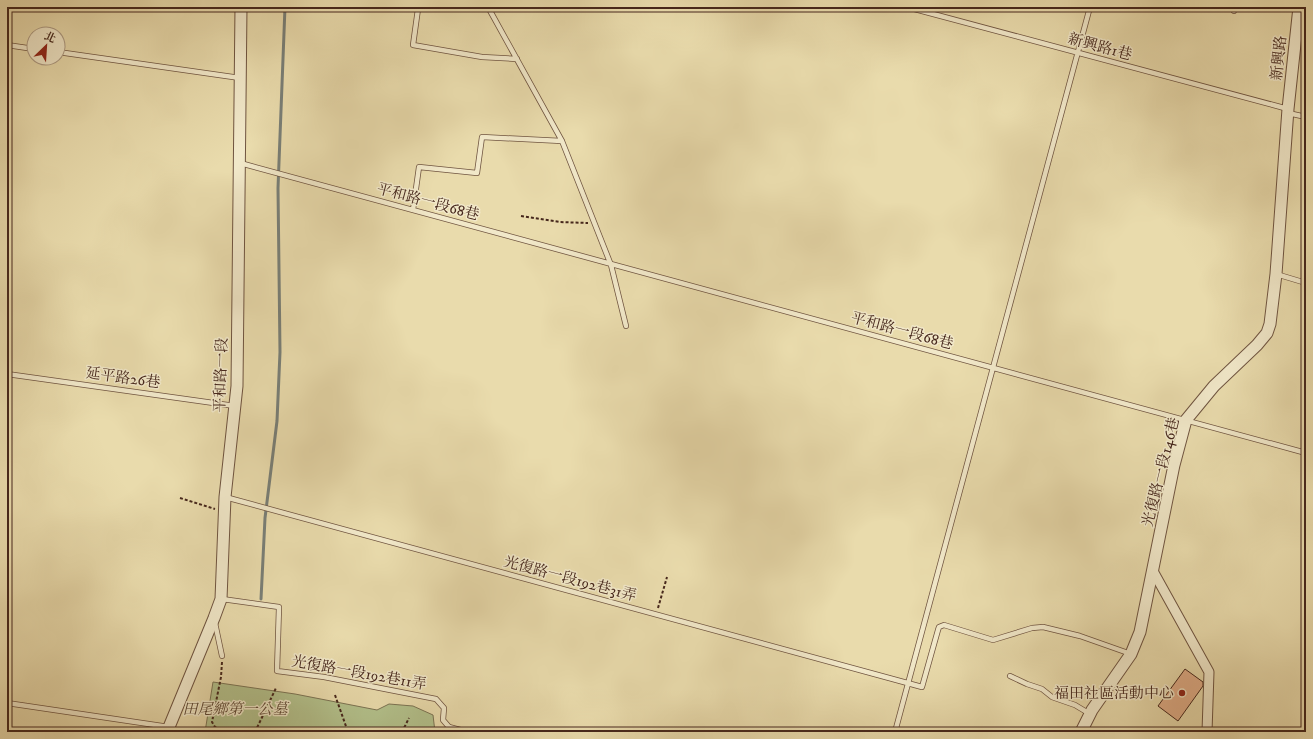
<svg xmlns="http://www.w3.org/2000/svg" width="1313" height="739" font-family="'IM FELL DW Pica','Noto Serif TC',serif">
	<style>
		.green { fill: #b3c18c; stroke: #7c7454 }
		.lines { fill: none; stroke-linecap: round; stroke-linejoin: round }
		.stream { stroke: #797f77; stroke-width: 3 }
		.building { fill: #e1ae89; stroke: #46271c }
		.service-casing { stroke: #6f5440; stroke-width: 6 }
		.minor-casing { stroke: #6f5440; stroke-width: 11 }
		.tertiary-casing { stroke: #6f5440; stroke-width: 13 }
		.path { stroke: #46271c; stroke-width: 2; stroke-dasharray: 3 2; stroke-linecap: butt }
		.service { stroke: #f1e8c9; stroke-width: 4.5 }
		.minor { stroke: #f1e8c9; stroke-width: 9 }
		.tertiary { stroke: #f1e8c9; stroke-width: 11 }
		.poi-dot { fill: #8f2418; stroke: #f1e8c9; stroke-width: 1.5 }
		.labels { text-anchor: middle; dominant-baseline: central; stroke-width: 3; stroke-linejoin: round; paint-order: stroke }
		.street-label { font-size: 15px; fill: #46271c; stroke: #f1e8c9 }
		.poi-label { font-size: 15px; fill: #46271c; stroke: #f1e8c9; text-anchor: end }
		.park-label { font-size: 15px; font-style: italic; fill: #5c4632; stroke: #f1e8c9 }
	</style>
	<rect width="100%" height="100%" fill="#e9dbac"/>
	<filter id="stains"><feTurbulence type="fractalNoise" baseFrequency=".005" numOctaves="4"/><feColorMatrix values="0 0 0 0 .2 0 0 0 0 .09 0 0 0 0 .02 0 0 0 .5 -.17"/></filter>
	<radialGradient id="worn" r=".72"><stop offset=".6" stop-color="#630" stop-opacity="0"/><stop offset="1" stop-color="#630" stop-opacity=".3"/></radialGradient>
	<path class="green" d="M213 682 295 694 377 710 389 704 413 706 433 715 435 732H205Z"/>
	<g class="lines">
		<path class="stream" d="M261 599 265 518 277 421 280 352 278 188 285 7"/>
	</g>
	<path class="building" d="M1185 669 1203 682V686L1178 721 1158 706Z"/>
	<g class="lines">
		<g class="service-casing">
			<path id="service" d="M488 7 562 141 611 265 626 326
				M907 7 1288 109
				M418 9 413 45 482 57 517 59
				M1234 11 1235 7
				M7 45 34 49
				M58 52 240 78
				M1288 113 1306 117
				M240 163 1306 453
				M413 210 419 167 477 173 482 137 562 141
				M1276 274 1306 283
				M7 374 235 406
				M225 497 922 687 938 630 939 627 944 625 993 640 1032 628 1043 627 1080 636 1131 654
				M222 599 279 607 277 671 324 677 436 699 444 708 443 720 449 727 468 732
				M215 623 222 656
				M1010 676 1027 684 1042 689 1052 697 1075 705 1090 714
				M7 703 169 727
				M895 732 1090 7"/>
		</g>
		<g class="minor-casing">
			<path id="minor" d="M1153 571 1209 672 1207 732"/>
		</g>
		<g class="tertiary-casing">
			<path id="tertiary" d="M167 732 214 618 221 599 225 497 237 386 241 7
				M1081 732 1092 710 1131 654 1140 632 1174 465 1186 420 1214 386 1257 345 1267 333 1270 324 1276 274 1288 109 1299 7"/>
		</g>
		<path class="path" d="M521 216 560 222 588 223
			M180 498 215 509
			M658 608 667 577
			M222 662 221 677 212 722 215 727 227 732
			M335 695 348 732
			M255 732 276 688
			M402 732 409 718"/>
		<use href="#service" class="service"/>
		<use href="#minor" class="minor"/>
		<use href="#tertiary" class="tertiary"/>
	</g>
	<circle class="poi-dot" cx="1182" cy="693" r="4"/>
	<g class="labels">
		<g class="street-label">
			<text transform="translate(1100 47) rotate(15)">新興路1巷</text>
			<text transform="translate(1279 58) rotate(-84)">新興路</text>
			<text transform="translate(428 202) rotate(15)">平和路一段68巷</text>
			<text transform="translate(902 331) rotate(15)">平和路一段68巷</text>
			<text transform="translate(221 375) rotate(-88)">平和路一段</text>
			<text transform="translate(123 378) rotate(8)">延平路26巷</text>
			<text transform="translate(1161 472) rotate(-76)">光復路一段146巷</text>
			<text transform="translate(570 579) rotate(15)">光復路一段192巷31弄</text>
			<text transform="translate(359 673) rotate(10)">光復路一段192巷11弄</text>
		</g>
		<g class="poi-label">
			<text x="1174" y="693">福田社區活動中心</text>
		</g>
		<g class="park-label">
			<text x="235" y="709">田尾鄉第一公墓</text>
		</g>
	</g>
	<rect width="1313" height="739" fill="none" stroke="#e9dbac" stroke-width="24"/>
	<rect x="8" y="8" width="1297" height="723" fill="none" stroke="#46271c" stroke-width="2"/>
	<rect x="12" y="12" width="1289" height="715" fill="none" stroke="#46271c"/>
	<g transform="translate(46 46) rotate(25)"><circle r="19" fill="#f1e8c9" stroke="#ad9b84"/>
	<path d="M0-3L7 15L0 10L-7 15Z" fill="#8f2418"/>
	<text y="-6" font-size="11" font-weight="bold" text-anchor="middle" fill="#46271c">北</text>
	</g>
	<rect width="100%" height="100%" filter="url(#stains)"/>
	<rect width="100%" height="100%" fill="url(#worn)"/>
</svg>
